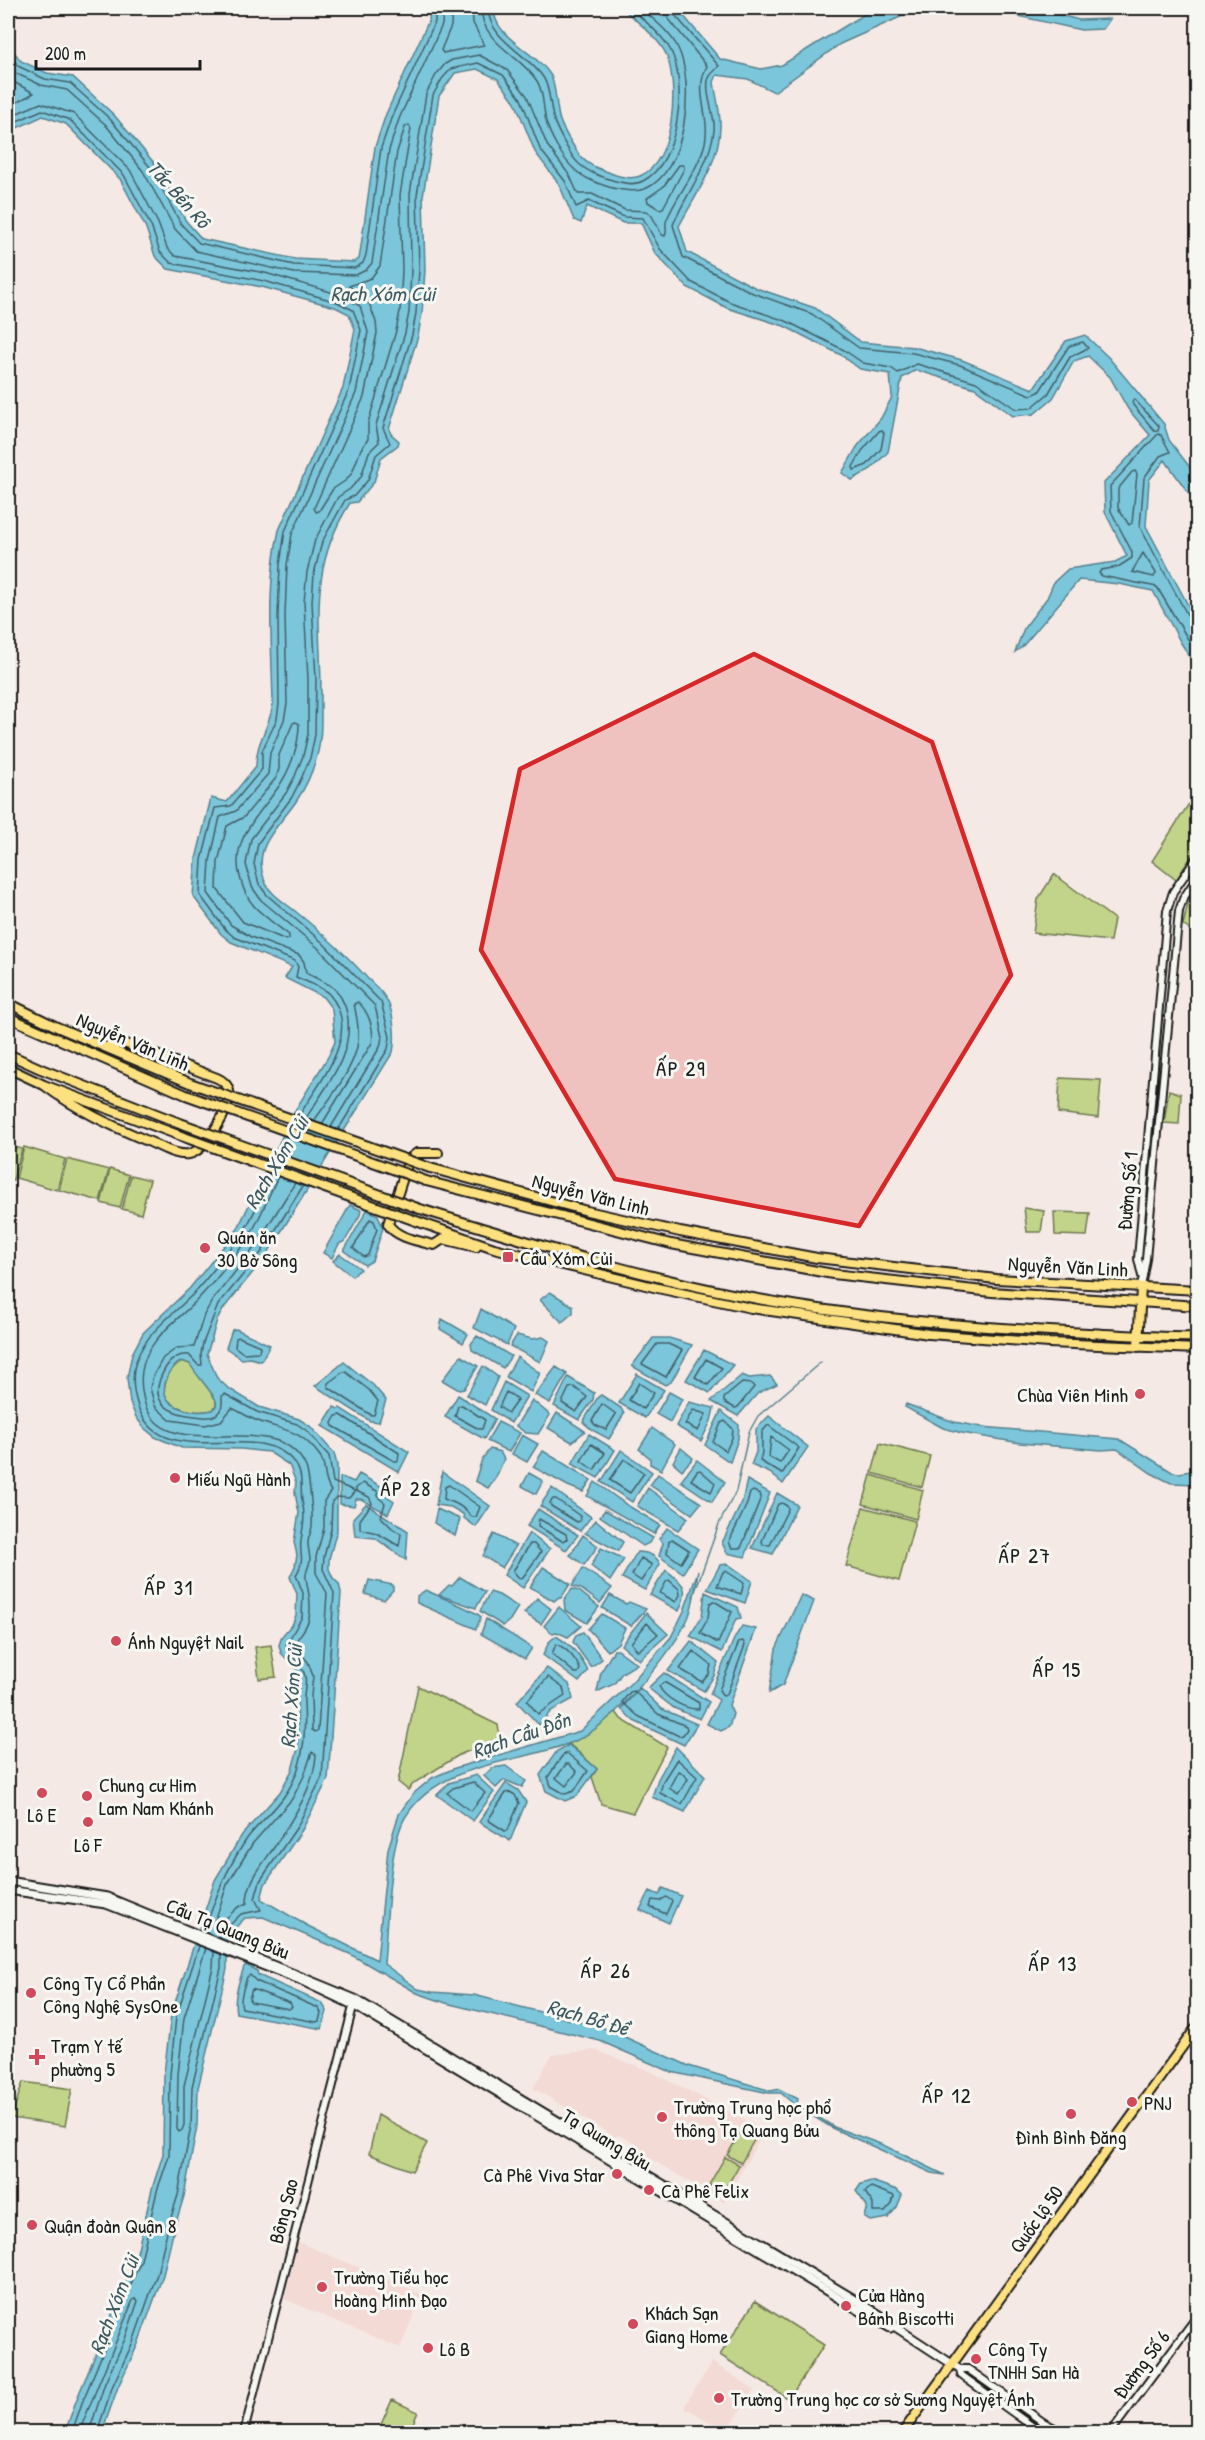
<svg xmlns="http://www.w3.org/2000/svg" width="1205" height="2440" font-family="'Patrick Hand',sans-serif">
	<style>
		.built { fill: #f4dad5 }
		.green { fill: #c1d489; stroke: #6e7852; stroke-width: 1.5 }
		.water { fill: #7bc6db; stroke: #55828f; stroke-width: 1.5; fill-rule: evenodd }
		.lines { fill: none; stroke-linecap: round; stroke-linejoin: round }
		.shore { stroke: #426068; stroke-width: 1.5 }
		.stream { stroke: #55828f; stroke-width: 1.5 }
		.tertiary-casing { stroke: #1c1c1c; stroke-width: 10 }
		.secondary-casing { stroke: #1c1c1c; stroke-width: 11 }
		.primary-casing { stroke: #1c1c1c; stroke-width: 12 }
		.trunk-casing { stroke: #1c1c1c; stroke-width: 12 }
		.tertiary { stroke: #f6f6f2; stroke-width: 6 }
		.secondary { stroke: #f6f6f2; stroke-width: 7 }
		.primary { stroke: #fde080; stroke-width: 8 }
		.trunk { stroke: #fde080; stroke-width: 8 }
		.primary-bridge-casing { stroke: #1c1c1c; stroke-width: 12; stroke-linecap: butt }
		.trunk-bridge-casing { stroke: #1c1c1c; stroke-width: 12; stroke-linecap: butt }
		.primary-bridge { stroke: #fde080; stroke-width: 8 }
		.trunk-bridge { stroke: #fde080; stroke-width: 8 }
		.marked { fill: #d62828; fill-opacity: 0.2; stroke: #d62828; stroke-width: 4.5; stroke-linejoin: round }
		.poi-dot { fill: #d1495b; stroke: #f6f6f2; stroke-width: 2 }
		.labels { text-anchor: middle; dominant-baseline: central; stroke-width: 6; stroke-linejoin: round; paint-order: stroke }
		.street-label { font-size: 20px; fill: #1c1c1c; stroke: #f6f6f2 }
		.poi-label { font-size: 20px; fill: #1c1c1c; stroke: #f6f6f2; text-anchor: start }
		.water-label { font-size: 21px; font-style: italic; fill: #3d585f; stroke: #f6f6f2 }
		.neighbourhood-label { font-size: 21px; letter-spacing: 1.5px; fill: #1c1c1c; stroke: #f6f6f2 }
	</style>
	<rect width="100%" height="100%" fill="#f5e9e5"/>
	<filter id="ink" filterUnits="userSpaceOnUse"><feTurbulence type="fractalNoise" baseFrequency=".0167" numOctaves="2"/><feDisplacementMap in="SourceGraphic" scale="12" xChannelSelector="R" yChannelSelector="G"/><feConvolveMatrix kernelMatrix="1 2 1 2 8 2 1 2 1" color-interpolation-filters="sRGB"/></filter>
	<g filter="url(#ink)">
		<path class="built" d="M595 2050 652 2072 765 2130 724 2202 634 2149V2144L619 2135 615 2137 533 2088 552 2055Z
			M298 2242 422 2294 400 2348 284 2299Z
			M712 2362 754 2389 727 2432 684 2407Z"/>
		<path class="green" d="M1197 791V848L1176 880 1152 861Z
			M1054 874 1114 919 1110 941 1033 933 1038 899Z
			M1197 888V935L1183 925 1189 899Z
			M1060 1078 1101 1080 1098 1118 1058 1113Z
			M1169 1090 1181 1094 1179 1124 1164 1123Z
			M8 1145 22 1149 13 1180 8 1178Z
			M24 1147 65 1159 57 1190 16 1178Z
			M67 1159 109 1170 100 1201 59 1190Z
			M110 1169 129 1175 120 1208 101 1203Z
			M131 1175 150 1180 141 1214 122 1209Z
			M1024 1208 1044 1211 1041 1232H1027Z
			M1054 1212 1090 1213 1087 1236 1055 1235Z
			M182 1361 190 1364 216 1399V1405L213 1410C192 1415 154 1407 167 1378 170 1370 174 1365 182 1361Z
			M880 1443 930 1456 922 1487 872 1473Z
			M871 1475 923 1490 916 1519 863 1504Z
			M863 1507 915 1521 899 1581 846 1566Z
			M271 1645 276 1677 259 1679 255 1647Z
			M418 1686 498 1725 500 1738 459 1755 414 1783 408 1790 398 1782Z
			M616 1712 621 1719 667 1747 633 1813 601 1804 592 1777 597 1769 568 1743 575 1741Z
			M23 2082 72 2089 65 2126 11 2118Z
			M378 2115 427 2143 412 2171 369 2154Z
			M744 2127 757 2135 741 2163 727 2155Z
			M725 2157 739 2165 723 2193 709 2185Z
			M755 2301 824 2345 789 2399 720 2355Z
			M392 2400 418 2412 409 2432 378 2431Z"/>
		<path class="water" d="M8 8H14L12 12 10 36 14 52 21 61 47 73 73 77 114 115 155 164 186 221 202 239 295 259 354 262 359 259 360 253 375 147 386 114 429 20 430 8H494C493 38 537 52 551 76 556 88 556 104 559 117 561 127 572 144 578 153 585 164 597 168 608 172 617 176 630 180 640 176 675 162 679 84 666 54 657 36 636 21 622 8H677L720 59 761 69 782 65 868 12 885 8H930L907 14 840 44 774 92 748 79 717 75 714 82C716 97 721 113 720 128 719 163 695 196 679 226L687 252 756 288 815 308 861 342 914 347 962 360 1033 389 1066 341 1085 335 1109 358 1164 424 1169 440 1198 478 1197 505 1165 460 1149 480 1146 526 1197 622V668L1181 643 1153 591 1119 584 1079 580 1022 647 1015 652 1024 628 1047 598 1054 582 1068 569 1115 562 1127 556 1105 512 1104 483 1150 435 1128 409 1110 377 1088 356 1074 361 1053 398 1034 414 1013 416 975 388 916 370 902 378 888 452 871 469 852 480 842 473 857 447 881 418 892 397 890 374 860 369 841 355 784 326 727 308 687 287 655 253 641 223H623L587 206 581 223 574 220 559 184 535 152 515 102 498 79 477 69 455 73 439 96 423 196 425 270 422 313 418 336 389 429 391 434 399 441 398 445 381 458 374 482 357 502 350 503C306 572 322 625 321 701 321 721 322 740 316 759 312 773 305 788 297 800 280 826 252 845 264 879 268 893 284 902 295 911 321 932 346 954 368 979 374 985 382 991 386 999 394 1011 396 1038 393 1052L266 1256 224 1308 217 1320 207 1354 217 1378 228 1388 259 1407 299 1419 310 1426 334 1453 337 1465V1530L329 1559V1569L333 1578 339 1584 341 1593 328 1779 302 1830 265 1884 261 1899 306 1925 377 1960 388 1849 399 1814 413 1794 432 1778 455 1768 580 1731 632 1682 671 1637 684 1611 698 1571C696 1585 694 1602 689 1616 674 1653 610 1727 573 1742 518 1764 441 1761 406 1816 388 1844 387 1928 384 1964L418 1989 432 1992 474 1995 607 2029 689 2066 771 2091 779 2089 798 2099 797 2104 834 2127 883 2145 945 2175 932 2173 834 2129 796 2106 781 2093H769L671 2072 600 2041 446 2003 417 1993 350 1954 263 1917 245 1918 227 1936V1969L198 2088 197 2126 184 2196 174 2229 163 2275 138 2344 118 2387 102 2432H65L76 2401 136 2257 152 2189 163 2154 164 2074 171 2015 215 1880 242 1835 280 1792 292 1770 298 1748 297 1696 300 1679 297 1670 281 1653 279 1645 282 1636 293 1623 296 1615 297 1594 290 1577 295 1566 297 1555 294 1542 299 1513 295 1493 296 1482 289 1465 269 1452 241 1449 182 1448 155 1437 144 1428 136 1417 130 1403 127 1378 132 1354 143 1333 190 1288 237 1230 294 1112 328 1057 335 1042 332 1009 323 997 285 978 292 967 231 942 221 934 193 896 196 859 211 798 227 802 256 766C256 741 269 729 273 704 272 647 266 586 279 530L343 388 355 329 349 314 335 307 262 287 168 269 155 256 146 228 120 179 66 124 43 116 8 132ZM182 1361 190 1364C195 1374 214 1394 216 1401 217 1406 216 1406 213 1410 192 1415 154 1407 167 1378 170 1370 174 1365 182 1361Z
			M964 8H1033L1079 20 1110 19 1103 29 1081 30 1000 12Z
			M350 1205 361 1210 360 1215 345 1241 339 1244 332 1258 323 1253Z
			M367 1210 378 1215 383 1228 372 1261 365 1265 344 1251Z
			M340 1254 361 1269 352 1276 333 1261Z
			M550 1292 573 1306V1313L562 1322 540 1300Z
			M481 1309 514 1329 507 1345 474 1328Z
			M442 1319 468 1334 463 1343 440 1329Z
			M236 1329 270 1345 261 1361 250 1358 242 1359 226 1348 232 1330Z
			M517 1335 532 1339 543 1337 549 1341 540 1362 510 1346Z
			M477 1336 511 1356 503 1368 472 1350 471 1344Z
			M653 1338H669L692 1345 671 1382 665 1385 632 1366Z
			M704 1350 733 1365 710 1393 686 1380Z
			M461 1356 478 1366 464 1389 459 1390 442 1380Z
			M517 1357 540 1373 531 1392 506 1377Z
			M344 1362 373 1385 386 1400 379 1422 370 1421 315 1386Z
			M483 1366 498 1377 485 1405 467 1395Z
			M556 1367 567 1374 550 1403 535 1395Z
			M637 1374 664 1390 645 1418 619 1403Z
			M742 1375 749 1378 770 1376 777 1384 758 1393 738 1416 711 1401Z
			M568 1377 594 1393 593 1400 579 1420 554 1406Z
			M504 1382 527 1396 511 1423 491 1410Z
			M669 1392 682 1399 670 1422 656 1414Z
			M458 1395 495 1419 484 1439 445 1417Z
			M601 1395 621 1408 624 1414 609 1439 592 1430 583 1422 598 1397Z
			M532 1400 550 1415 538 1434 526 1433 516 1426Z
			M689 1402 714 1408 711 1421 701 1441 676 1426Z
			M906 1404 954 1422 982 1427 1119 1439 1172 1472 1179 1473 1197 1470V1484L1171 1483 1151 1473 1117 1449 1101 1450 1020 1443 962 1433 943 1428 905 1407Z
			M334 1407 338 1409 340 1408 409 1452 399 1472 322 1426Z
			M721 1411 739 1425 738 1439 730 1462 705 1445Z
			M557 1413 585 1431 572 1442 548 1428Z
			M769 1416 808 1447 783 1484 770 1473 751 1465 756 1452V1429Z
			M498 1422 520 1433 509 1452 487 1441Z
			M652 1428 675 1444 661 1470 650 1464V1458L639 1449Z
			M589 1434 615 1450 598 1478 572 1464Z
			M522 1435 538 1444 527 1462 512 1454Z
			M681 1448 693 1458 682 1470 673 1462Z
			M490 1449 500 1452 504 1459 496 1477 488 1488 475 1481 482 1459Z
			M621 1450 652 1472 632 1502 601 1482Z
			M543 1451 591 1480 583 1492 568 1486 533 1467Z
			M697 1460 725 1482 712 1502 681 1481Z
			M442 1472 490 1506 476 1527 464 1518 463 1514 451 1507 436 1505Z
			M529 1473 543 1481 536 1494 522 1486Z
			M359 1474 384 1488V1494L394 1501 388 1514 361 1499H356L354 1506 340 1504V1478L342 1477 354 1482Z
			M658 1474 701 1503 692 1514 650 1485Z
			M747 1480 770 1493 745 1557 727 1553 722 1543 742 1502Z
			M595 1482 627 1505 660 1525 654 1534 587 1496Z
			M552 1488 591 1517 580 1531 540 1506Z
			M648 1488 688 1518 678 1530 637 1506Z
			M777 1493 797 1505 773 1554 752 1548Z
			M366 1504 408 1531 406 1560 375 1538 355 1536 353 1518Z
			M437 1509 460 1519 455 1536 434 1523Z
			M538 1509 578 1535 566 1550 527 1526Z
			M605 1510 653 1538 649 1543 643 1546 600 1516Z
			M596 1520 623 1542 618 1551 585 1533Z
			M667 1528 698 1549 683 1573 659 1556 663 1543 659 1539Z
			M529 1533 550 1549 523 1588 504 1575Z
			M494 1534 516 1546 502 1568 483 1556Z
			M583 1535 598 1546 584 1565 570 1555Z
			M601 1548 624 1559 610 1581 591 1566Z
			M637 1552C646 1552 656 1555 660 1564L645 1590 622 1578Z
			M728 1564 752 1581 745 1603 707 1589 720 1565Z
			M543 1567 570 1584 561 1598 559 1597 554 1601 530 1587Z
			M583 1568 612 1588 600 1603 581 1589 572 1586Z
			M666 1570C684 1585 690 1587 679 1611L650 1595Z
			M460 1577 485 1592 476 1608 439 1595 449 1585 452 1586Z
			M369 1580 393 1585V1590L384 1600 365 1594Z
			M572 1589 579 1591 599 1607 587 1623 565 1610 564 1600Z
			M426 1590C438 1597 474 1609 481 1617L476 1629 417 1603V1596Z
			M490 1592 499 1595 518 1607 510 1620 503 1626 480 1611Z
			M705 1592 738 1607 741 1618 736 1619 722 1652 690 1636 702 1616Z
			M610 1595 626 1604 629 1602 646 1609 631 1626 602 1608Z
			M801 1595 814 1601 783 1685 769 1693 776 1649Z
			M537 1598 551 1609 541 1624 524 1613Z
			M559 1607 581 1626 568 1637 557 1632 552 1633 544 1626Z
			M646 1613 668 1634 639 1660 621 1645Z
			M602 1614 625 1628 618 1643 608 1651 588 1629Z
			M486 1619 532 1648 525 1659 481 1634Z
			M742 1626 756 1629 729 1705 733 1714 729 1727 721 1731 707 1724 719 1700 710 1694 735 1637Z
			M583 1632 602 1659 591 1667 573 1642 576 1635Z
			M556 1636C571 1645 580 1655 588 1671L579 1682 543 1655 549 1642Z
			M691 1641 718 1663 714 1676 704 1691 668 1671Z
			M614 1650H618L637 1664 622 1673 614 1684 597 1692 601 1672Z
			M547 1668 569 1684 573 1699 551 1711 539 1725 517 1702Z
			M664 1673 709 1702 700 1719 674 1708 648 1688Z
			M640 1688 662 1709 697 1724 684 1745 634 1721 621 1709Z
			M569 1745 597 1769 577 1796 565 1801 546 1791 540 1775 557 1751Z
			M676 1747 705 1776 685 1812 652 1797 658 1779Z
			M506 1766 526 1781 522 1787 504 1780 496 1788 484 1776 492 1768Z
			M476 1775 494 1792 473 1821 437 1795 449 1783Z
			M506 1783 518 1790 526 1802 510 1841 479 1822Z
			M663 1888 681 1896 669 1923 640 1910 650 1891 659 1895Z
			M246 1965 257 1971 258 1975 322 2003 327 2011 322 2029 236 2013C233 1997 239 1982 244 1967Z
			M871 2181 897 2190 902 2195 897 2207 888 2218 870 2221 864 2217 867 2206 856 2191 861 2184Z"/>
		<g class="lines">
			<path class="shore" d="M452 8 451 26 441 50 443 53 484 45 473 23 472 8
				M481 8C482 44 520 54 537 81 544 92 543 109 546 121 549 134 563 159 573 168 582 178 596 183 609 187 620 190 633 193 645 189 687 172 695 83 678 48 670 32 654 20 641 8
				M488 8C489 40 527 53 543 77 550 87 550 105 553 117 555 127 571 157 579 164 588 172 601 177 612 180 622 183 634 186 643 181 680 162 687 84 671 51 662 34 644 21 631 8
				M8 51 18 66 45 79 70 83 110 119 150 167 181 224 199 243 294 265 355 268 363 263 366 255 381 148 392 116 435 22V8
				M8 66 15 73 41 85 67 90 105 124 143 171 175 229 196 251 294 273 356 275 366 270 372 263 389 150 399 119 442 25 443 8
				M8 79 34 93 8 107
				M8 117 41 103 74 114 130 170 158 223 167 248 175 256 265 273 341 295 360 306 368 332 356 393 292 534 287 565 285 615 287 704 284 720 270 753 268 774 236 811 220 817 210 861 208 893 231 925 251 937 299 955 304 962 306 973C314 977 323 981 331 986 339 992 345 1003 347 1013 355 1054 326 1086 306 1118
				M8 125 42 110 70 120 124 175 151 226 160 252 171 263 264 281 337 302 353 310 361 330 349 390 285 531 280 565 278 615 279 704 277 719 262 751V769L231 806 215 808 202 860 200 895 225 929 234 937 295 961 298 967 296 977C306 982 321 986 329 994 364 1033 318 1083 299 1116
				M409 125 411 129 400 195 402 270 400 311 396 331 368 423V439L361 449 352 473 345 481 333 489 319 511 316 512 314 508 364 397 377 333 376 322 369 303 349 286 371 278 380 266 397 152 405 127Z
				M679 165H683L684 169 663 208 659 209 648 202 647 198 663 187Z
				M1134 399 1159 426 1158 431 1154 430 1133 405 1132 402Z
				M882 430 884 433 881 449 867 465 854 470 853 467 862 451 879 431Z
				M1132 472 1135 471 1137 474 1132 523 1129 525 1118 508V489Z
				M1143 553 1156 573 1154 577 1132 572Z
				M1198 624 1190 620 1140 527 1144 478 1160 456 1170 452 1161 435 1158 434 1110 486 1111 511 1132 552V558L1118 567 1101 570 1099 573 1102 576 1157 587 1198 656
				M296 722 299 724C299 746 290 771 277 789 258 816 230 840 240 877 243 888 246 897 254 906 264 917 278 926 289 935V939L286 940 243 922 217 889 218 862 227 826 244 817 276 778 279 769V755L293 723Z
				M314 1121C329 1099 351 1073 357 1047 360 1033 357 1018 354 1004L358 1002C368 1011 375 1029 372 1043L322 1124
				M331 1127 380 1047 382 1037 375 1006 317 947 261 900 252 887 246 864 251 839 286 793 295 776 303 756 308 734V680L304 602 307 572 315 540 338 497 350 489 361 477 369 452 379 442 376 425 405 333 409 312 411 270 410 194 426 94 436 75 445 64 452 60 479 55 507 70 527 96 547 145 570 176 578 194H592L625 210 647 211 652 216 662 235 665 236C668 231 664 225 667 219 678 193 698 171 705 143 711 115 693 92 707 66L668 18 665 8
				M338 1130 388 1049 390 1037 381 1002 322 942 267 895 259 884 254 864 258 843 292 797 301 779 310 758 315 735 316 679 312 602 314 574 322 542 345 500 354 496 368 480 376 455 390 443 383 428 412 335 416 313 419 270 417 195 433 95 442 79 451 69 478 63 503 75 521 99 540 149 565 181 576 207 589 201 624 217 643 218 660 249 691 282 730 302 786 321 844 350 863 363 891 368 898 373 917 364 976 382 1016 409 1031 408 1048 394 1070 357 1088 348 1083 342 1069 346 1039 392 1031 395 960 365 913 353 859 348 812 314 753 293 683 257 673 225C686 193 709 167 714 131 716 115 705 97 708 81 709 74 715 71 719 66L674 14 673 8
				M278 1177C268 1196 260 1220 248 1238 234 1258 216 1280 199 1298 178 1321 147 1338 142 1371 140 1384 142 1395 146 1407 170 1467 278 1404 306 1467 309 1475 313 1515 312 1525 312 1531 308 1537 308 1543 308 1549 310 1554 310 1561 309 1566 305 1573 306 1578 308 1591 312 1604 309 1618 307 1629 298 1636 294 1645L308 1662 313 1676 311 1696 312 1730 315 1732 318 1730 327 1593 316 1573V1557L324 1528V1501L331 1491C322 1478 327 1467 320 1456 298 1426 283 1432 253 1419 246 1416 239 1411 232 1408L221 1421 205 1425 170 1420 155 1406 150 1388 153 1376 163 1358 177 1348 194 1347 204 1315 212 1301 254 1248 295 1183
				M370 1219 374 1221 377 1229 368 1255 364 1257 353 1248Z
				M239 1337 260 1346 259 1352 243 1353 235 1347 236 1338Z
				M657 1344H668L682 1350 666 1377 642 1364Z
				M706 1359 722 1368 708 1385 695 1377Z
				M343 1372H346L369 1390 378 1401 374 1415H371L328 1387V1383Z
				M639 1383 654 1393 643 1409 629 1400Z
				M742 1383 752 1384 754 1387 738 1407 735 1408 724 1402V1398Z
				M574 1387 587 1397 576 1412 562 1403 569 1388Z
				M506 1392 518 1399 508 1413 499 1407Z
				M602 1404 616 1414 606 1430 595 1425 592 1421Z
				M462 1405 485 1420 482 1429H479L455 1416 458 1406Z
				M693 1410 706 1414 698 1431 685 1424Z
				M341 1415 399 1453 398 1461H394L333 1426 332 1423 336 1416Z
				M725 1421 733 1429 732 1438 726 1451 713 1442 721 1423Z
				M768 1425 799 1448 782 1474 760 1461 762 1452V1432Z
				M771 1437 789 1450 780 1463 769 1457Z
				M591 1444 605 1453 594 1470 581 1461Z
				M624 1459 644 1473 630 1493 610 1480Z
				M700 1470 715 1483 711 1492 691 1480 697 1471Z
				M363 1483 377 1491 379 1498 385 1503 381 1517 392 1528 401 1534 399 1546 377 1533 360 1529V1520L372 1503 369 1497 356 1491V1488Z
				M449 1485 480 1507 476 1517H472C464 1507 456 1503 444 1499L445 1487Z
				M753 1491 760 1494 761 1497 741 1548H732L729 1542 747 1504 750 1493Z
				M553 1499H556L580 1516V1521L577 1522 551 1506 550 1503Z
				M782 1503 787 1506 788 1509 770 1545H763L762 1541 778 1504Z
				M539 1519 566 1534 567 1539 562 1541 538 1526Z
				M672 1539 689 1550 681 1563 667 1553 669 1541Z
				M530 1544H534L541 1552 523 1577 519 1578 513 1571Z
				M641 1558 652 1565 641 1581 632 1575Z
				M726 1571 744 1583 741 1594 717 1586 723 1572Z
				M669 1580 679 1589 680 1595 676 1602 660 1593 666 1582Z
				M714 1601 732 1612 718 1643 700 1633 708 1618 710 1603Z
				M647 1623 658 1634 638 1651 631 1643Z
				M743 1641 745 1645 727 1694 723 1696 719 1690 739 1642Z
				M556 1644C567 1648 576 1659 580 1669L578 1673H575L552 1654Z
				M693 1651 711 1665 709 1674 702 1682 680 1669Z
				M548 1677 563 1688 565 1696 538 1714 527 1701Z
				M664 1682 699 1703V1709C686 1710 664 1698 659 1686Z
				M634 1691 658 1714 686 1726 687 1729 683 1735 679 1736 638 1716 622 1702 630 1692Z
				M312 1752 316 1755C314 1788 293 1818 275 1846 263 1864 247 1881 247 1903L237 1908 220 1924 217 1925 215 1921 227 1885 253 1843 292 1799 304 1776Z
				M567 1753 588 1771 574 1791 565 1794 551 1786 548 1777 562 1756Z
				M677 1759 697 1777 682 1804 660 1793 663 1781Z
				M566 1764H569L577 1772 566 1786 556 1778Z
				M678 1771 681 1772 688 1779 678 1794 669 1788Z
				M473 1782 485 1793 471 1811 447 1793 453 1788Z
				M510 1792 515 1795 519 1803 508 1830 505 1831 488 1820 506 1793Z
				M666 1897 672 1901 666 1914 650 1907 652 1900 660 1901Z
				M204 1932C216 1896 225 1872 246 1840 257 1824 274 1812 285 1795 304 1768 306 1735 304 1703 303 1694 307 1684 305 1676 302 1663 289 1657 286 1645L302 1617 303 1593 296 1575C306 1558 299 1556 301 1541 303 1524 306 1518 302 1501 300 1487 304 1474 294 1462 258 1417 164 1473 139 1409 134 1396 132 1383 134 1369 141 1334 172 1317 195 1292 211 1274 226 1254 241 1235 254 1218 261 1194 271 1174
				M221 1939 223 1932 241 1914 261 1910 255 1899 260 1881 297 1827 322 1777 334 1593 323 1569 324 1557 331 1529 332 1501 338 1497 349 1498 355 1491 333 1482 329 1456 307 1431 297 1424 257 1412 225 1394 222 1396C222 1403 223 1409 217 1414 211 1419 202 1417 195 1416 163 1413 147 1398 166 1367 172 1358 179 1354 189 1355L198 1365H202L201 1354 203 1343 218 1305 261 1253 303 1186
				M206 1948 184 2018 178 2075 177 2129 179 2132 182 2130 184 2125V2086L213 1967 214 1951
				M250 1975 256 1981 318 2008 321 2013 319 2021 316 2022 242 2008C239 1999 244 1986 247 1977Z
				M252 1989 290 2003 292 2007 289 2009 251 2002 249 1999Z
				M871 2187 894 2196 892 2204 885 2212H873V2204L865 2192Z
				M72 2432 82 2403 141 2260 157 2191 169 2156 170 2075 176 2017 199 1946
				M79 2432 133 2300 136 2298 138 2301 125 2339 105 2383 89 2432
				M97 2432 113 2385 133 2342 157 2274 168 2227 178 2195 191 2126 192 2087 221 1968V1954"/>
			<path class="stream" d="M693 1597 719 1524 736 1491 749 1432 758 1416 821 1362"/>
			<g class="tertiary-casing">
				<path id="tertiary" d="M1142 1276 1138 1259 1167 911 1173 892 1198 856
					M1141 1287 1146 1259 1179 911 1183 899 1198 876
					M952 2364 960 2369H968L1043 2422 1062 2432
					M960 2369 961 2375 1040 2432
					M244 2432 354 2003
					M1111 2432 1198 2315"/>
			</g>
			<g class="secondary-casing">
				<path id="secondary" d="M8 1881 107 1897 355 1999 864 2305 893 2323 894 2326
					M8 1890 106 1904 300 1980 353 2005 850 2305 890 2328 894 2326 952 2364"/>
			</g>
			<g class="primary-casing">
				<path id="primary" d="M8 1003 57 1027 190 1083
					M8 1068 44 1085 173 1133
					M44 1085C77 1110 112 1126 150 1142 162 1147 176 1156 189 1154 205 1152 233 1106 229 1091 228 1085 222 1080 217 1078L133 1046 122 1043 105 1047
					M438 1153H417L409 1159 388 1224C396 1238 419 1241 434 1245L443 1239 476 1247
					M430 1168 587 1211 680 1232 817 1258 996 1279 1198 1290
					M416 1221 494 1248 662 1289 751 1308 929 1334 1049 1343 1198 1349
					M1138 1347 1141 1287
					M903 2432 1198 2025"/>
			</g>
			<g class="trunk-casing">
				<path id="trunk" d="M8 1017 186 1095
					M8 1054 41 1069 177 1122
					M426 1181 671 1244 833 1274 992 1292 1198 1306
					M420 1209C531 1243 643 1278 758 1299 867 1319 978 1328 1088 1333 1125 1335 1161 1338 1198 1337"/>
			</g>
			<use href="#tertiary" class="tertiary"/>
			<use href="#secondary" class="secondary"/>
			<use href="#primary" class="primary"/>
			<use href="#trunk" class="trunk"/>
			<g class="primary-bridge-casing">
				<path id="primary-bridge" d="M190 1083 430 1168
					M173 1133 416 1221"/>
			</g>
			<g class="trunk-bridge-casing">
				<path id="trunk-bridge" d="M186 1095 426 1181
					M177 1122 420 1209"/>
			</g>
			<use href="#primary-bridge" class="primary-bridge"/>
			<use href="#trunk-bridge" class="trunk-bridge"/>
		</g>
	</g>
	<path class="marked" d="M754 654 932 742 1011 975 859 1226 615 1179 481 950 520 769Z"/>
	<g class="poi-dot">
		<circle cx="205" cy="1248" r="6"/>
		<rect x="502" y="1251" width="12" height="12" rx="3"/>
		<circle cx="1140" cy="1394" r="6"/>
		<circle cx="175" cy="1478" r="6"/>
		<circle cx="116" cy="1641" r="6"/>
		<circle cx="42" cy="1793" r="6"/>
		<circle cx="87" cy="1796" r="6"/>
		<circle cx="88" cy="1822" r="6"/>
		<circle cx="31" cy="1993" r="6"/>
		<path d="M34 2048h6v6h6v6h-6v6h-6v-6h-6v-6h6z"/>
		<circle cx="1132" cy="2102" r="6"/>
		<circle cx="1071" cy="2114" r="6"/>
		<circle cx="662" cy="2117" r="6"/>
		<circle cx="617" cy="2174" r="6"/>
		<circle cx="649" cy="2190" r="6"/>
		<circle cx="32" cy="2225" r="6"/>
		<circle cx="322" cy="2287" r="6"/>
		<circle cx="846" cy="2306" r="6"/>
		<circle cx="633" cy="2324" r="6"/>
		<circle cx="428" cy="2348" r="6"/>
		<circle cx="976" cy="2359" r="6"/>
		<circle cx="719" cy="2398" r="6"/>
	</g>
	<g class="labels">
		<g class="street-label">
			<text transform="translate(133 1041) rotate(23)">Nguyễn Văn Linh</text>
			<text transform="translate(1127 1191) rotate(-85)">Đường Số 1</text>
			<text transform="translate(591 1194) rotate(14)">Nguyễn Văn Linh</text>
			<text transform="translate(1068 1266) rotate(3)">Nguyễn Văn Linh</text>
			<text transform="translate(228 1928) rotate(22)">Cầu Tạ Quang Bửu</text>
			<text transform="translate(607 2139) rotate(31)">Tạ Quang Bửu</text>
			<text transform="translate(283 2211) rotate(-76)">Bông Sao</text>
			<text transform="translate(1036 2219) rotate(-55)">Quốc lộ 50</text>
			<text transform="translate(1141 2364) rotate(-53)">Đường Số 6</text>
		</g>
		<g class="poi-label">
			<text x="217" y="1236">Quán ăn<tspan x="217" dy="23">30 Bờ Sông</tspan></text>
			<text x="520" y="1257">Cầu Xóm Củi</text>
			<text x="1128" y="1394" text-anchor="end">Chùa Viên Minh</text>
			<text x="187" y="1478">Miếu Ngũ Hành</text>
			<text x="128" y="1641">Ánh Nguyệt Nail</text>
			<text x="99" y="1784">Chung cư Him<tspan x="99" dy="23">Lam Nam Khánh</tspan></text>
			<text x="42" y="1814" text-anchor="middle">Lô E</text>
			<text x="88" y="1844" text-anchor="middle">Lô F</text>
			<text x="43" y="1982">Công Ty Cổ Phần<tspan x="43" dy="23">Công Nghệ SysOne</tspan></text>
			<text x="51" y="2045">Trạm Y tế<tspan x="51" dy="23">phường 5</tspan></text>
			<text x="1144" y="2102">PNJ</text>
			<text x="674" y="2106">Trường Trung học phổ<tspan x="674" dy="23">thông Tạ Quang Bửu</tspan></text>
			<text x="1071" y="2136" text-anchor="middle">Đình Bình Đăng</text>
			<text x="605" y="2174" text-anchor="end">Cà Phê Viva Star</text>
			<text x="661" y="2190">Cà Phê Felix</text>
			<text x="44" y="2225">Quận đoàn Quận 8</text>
			<text x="334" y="2276">Trường Tiểu học<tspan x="334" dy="23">Hoàng Minh Đạo</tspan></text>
			<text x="858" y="2294">Cửa Hàng<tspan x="858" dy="23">Bánh Biscotti</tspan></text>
			<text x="645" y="2312">Khách Sạn<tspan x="645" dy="23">Giang Home</tspan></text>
			<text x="440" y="2348">Lô B</text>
			<text x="988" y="2348">Công Ty<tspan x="988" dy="23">TNHH San Hà</tspan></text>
			<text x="731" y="2398">Trường Trung học cơ sở Sương Nguyệt Ánh</text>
		</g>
		<g class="water-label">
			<text transform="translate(179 194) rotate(48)">Tắc Bến Rô</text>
			<text x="383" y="293">Rạch Xóm Củi</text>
			<text transform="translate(276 1162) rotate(-59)">Rạch Xóm Củi</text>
			<text transform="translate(291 1696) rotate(-86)">Rạch Xóm Củi</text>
			<text transform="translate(521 1735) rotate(-19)">Rạch Cầu Đồn</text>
			<text transform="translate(588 2017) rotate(16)">Rạch Bồ Đề</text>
			<text transform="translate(114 2304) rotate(-69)">Rạch Xóm Củi</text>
		</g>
		<g class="neighbourhood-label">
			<text x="681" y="1068">ẤP 29</text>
			<text x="406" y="1488">ẤP 28</text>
			<text x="1025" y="1555">ẤP 27</text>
			<text x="169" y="1587">ẤP 31</text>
			<text x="1057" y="1669">ẤP 15</text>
			<text x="1053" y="1963">ẤP 13</text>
			<text x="606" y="1970">ẤP 26</text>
			<text x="947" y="2095">ẤP 12</text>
		</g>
	</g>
	<rect width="1205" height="2440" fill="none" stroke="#f6f6f2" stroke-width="30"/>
	<rect x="15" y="15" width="1175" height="2410" fill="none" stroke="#1c1c1c" stroke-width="2" filter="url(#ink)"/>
	<path d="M36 60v9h164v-9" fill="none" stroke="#1c1c1c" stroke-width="3"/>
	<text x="45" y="60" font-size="18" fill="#1c1c1c" stroke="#f6f6f2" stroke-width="4.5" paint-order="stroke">200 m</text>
</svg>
